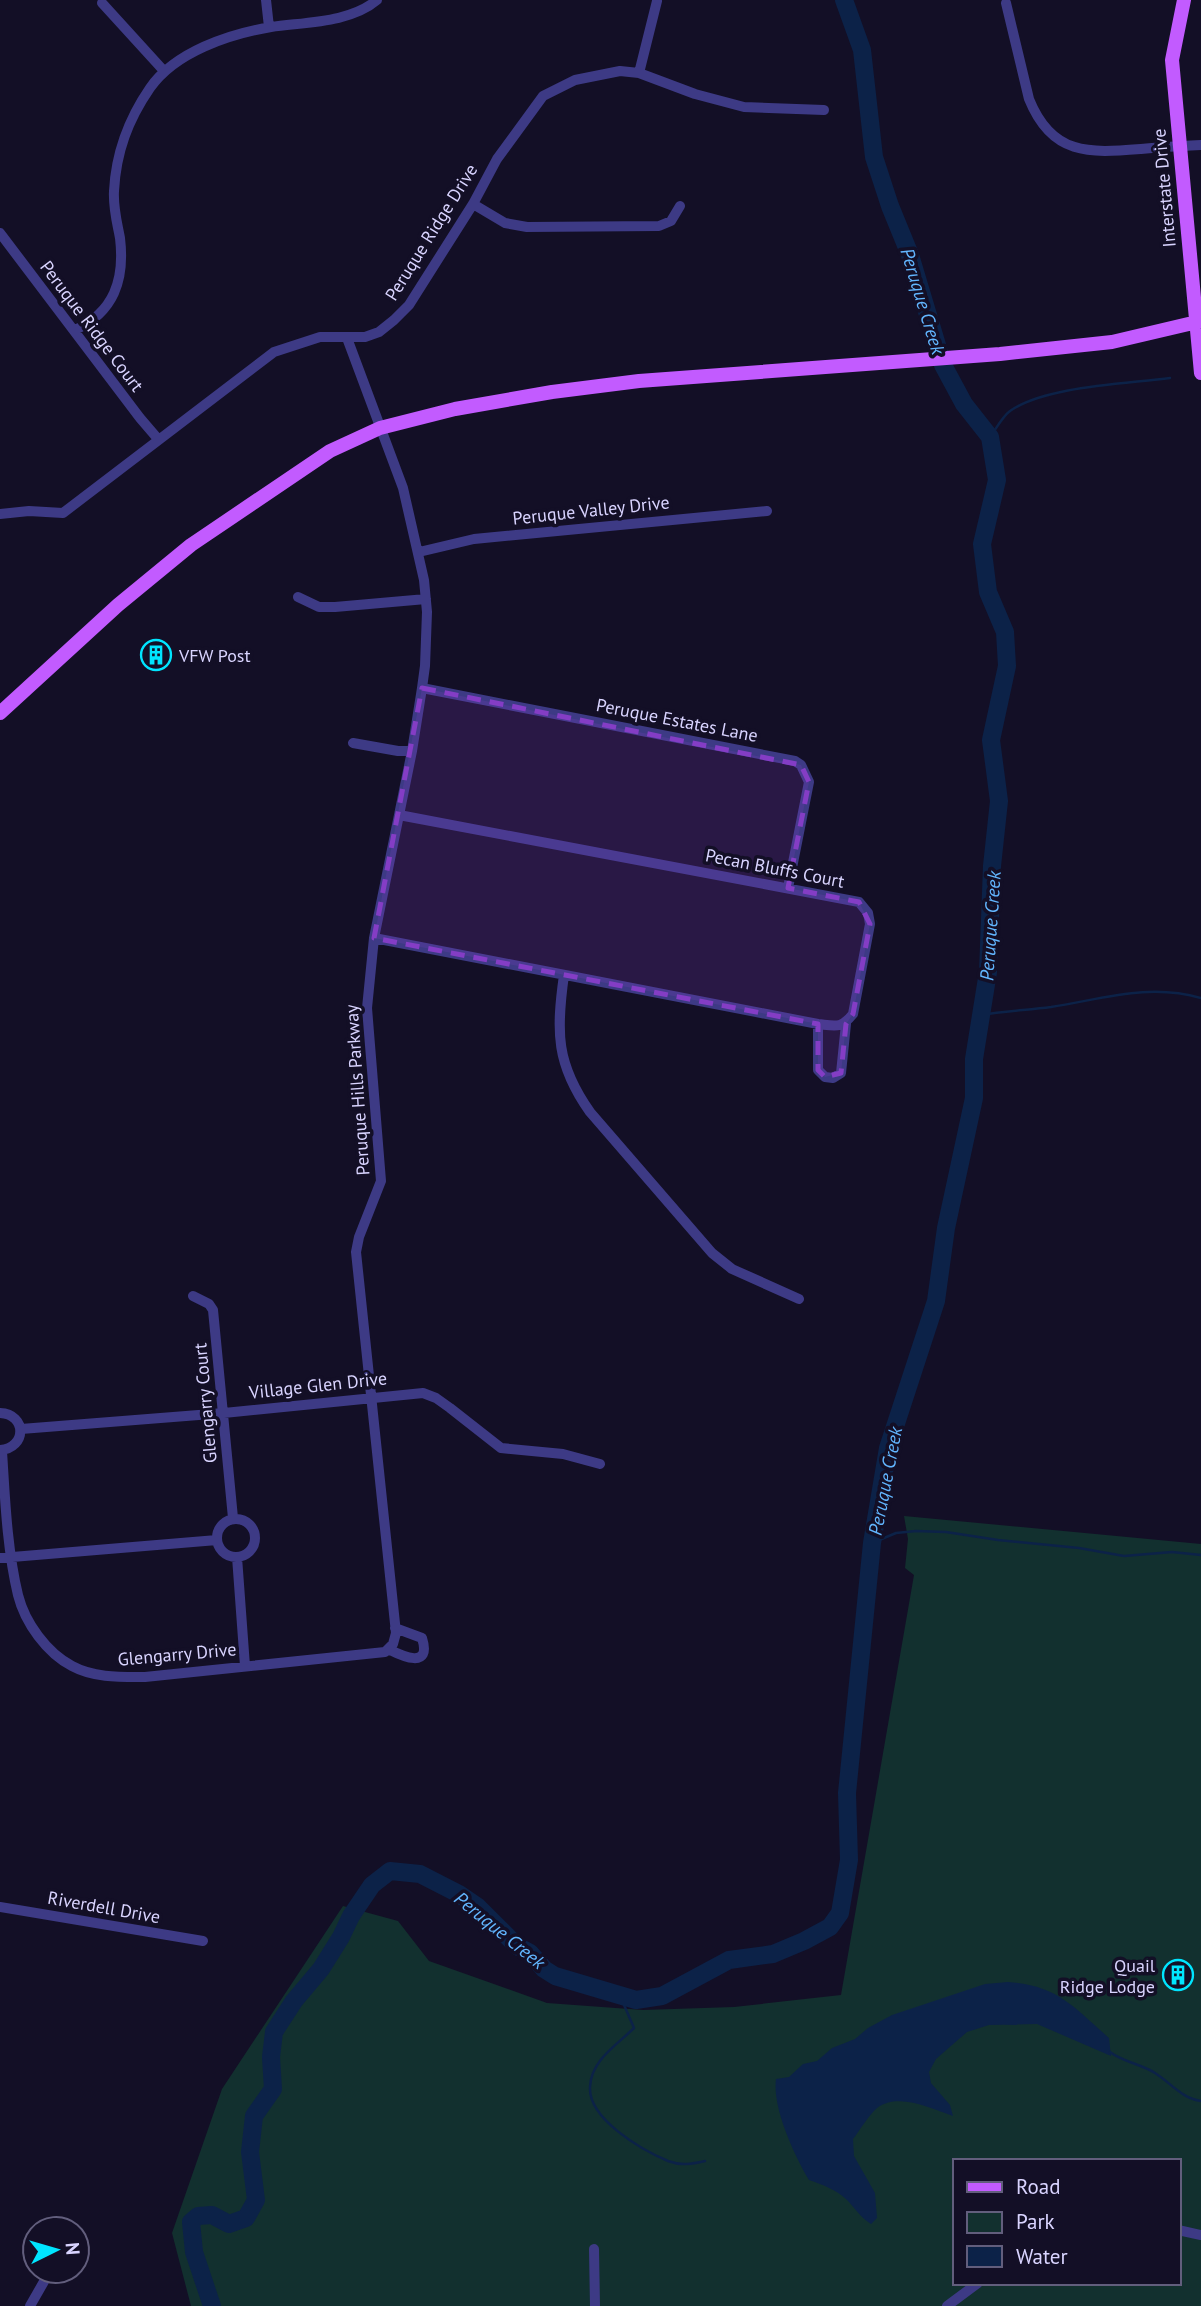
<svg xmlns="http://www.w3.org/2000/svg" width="1201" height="2306" font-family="'PT Sans',sans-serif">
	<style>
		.green { fill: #12302f; fill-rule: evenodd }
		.water { fill: #0c2248 }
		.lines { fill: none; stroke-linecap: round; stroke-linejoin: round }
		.stream { stroke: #0c2248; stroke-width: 2.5 }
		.river { stroke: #0c2248; stroke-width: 18 }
		.minor { stroke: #3d3a85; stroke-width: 10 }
		.major { stroke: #c25bff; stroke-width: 14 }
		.marked { fill: #843dc5; fill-opacity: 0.2; stroke: #843dc5; stroke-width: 5; stroke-dasharray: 14 9; stroke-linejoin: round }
		.labels { text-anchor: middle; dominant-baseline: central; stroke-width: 7; stroke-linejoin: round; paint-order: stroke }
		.street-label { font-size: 18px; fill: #d9d4ff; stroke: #130f26 }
		.poi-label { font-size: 18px; fill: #d9d4ff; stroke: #130f26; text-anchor: start }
		.water-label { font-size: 19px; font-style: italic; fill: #62b6ff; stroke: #130f26 }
	</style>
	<rect width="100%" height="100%" fill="#130f26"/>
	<path class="green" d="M904 1516 1201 1544V2306H191L172 2233 222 2089 343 1906 398 1921 429 1961 547 2003 643 2010 734 2007 841 1995 914 1575 905 1568 908 1539ZM954 2161H1178V2283H954Z"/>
	<path class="water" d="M1008 1982C1057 1985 1074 2007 1109 2038L1111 2056 1037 2024 989 2025 967 2032 936 2059 929 2072 931 2083 950 2105 953 2116C931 2109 899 2092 877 2108 868 2116 860 2130 853 2139L854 2156 875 2193 877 2218 871 2224C860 2217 855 2208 846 2199 835 2189 823 2185 809 2180 795 2156 772 2108 776 2079L789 2077 803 2064 817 2061 832 2048 855 2039 868 2028 892 2015 985 1984Z"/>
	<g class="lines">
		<path class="stream" d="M990 437C996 429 1002 417 1010 411 1046 386 1125 384 1170 378
			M981 1015C1004 1011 1028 1010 1051 1007 1103 999 1148 983 1201 998
			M872 1543 896 1533 916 1531 946 1532 998 1540 1079 1548 1124 1556 1172 1552 1201 1555
			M621 1998 634 2028C617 2045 591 2060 590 2087 588 2119 642 2150 668 2161 681 2166 692 2164 705 2161
			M1110 2052C1123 2062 1141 2064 1155 2073 1171 2083 1181 2098 1201 2101"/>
		<path class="river" d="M212 2306 194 2252 191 2222 198 2216 212 2215 229 2224 246 2218 256 2200 250 2152 254 2116 273 2089 271 2057 274 2032 294 2001 321 1969 341 1937 351 1916 372 1885 390 1871 420 1874 459 1894 478 1907 517 1946 530 1953 544 1969 555 1976 636 2000 662 1996 729 1960 773 1954 804 1941 830 1927 840 1913 849 1860 847 1793 872 1543 888 1448 936 1301 946 1228 974 1098V1059L988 972 992 866 999 801 991 740 1007 666 1005 632 988 592 982 544 997 480 990 437 964 404 943 365 910 255 890 206 874 157 862 50 844 0"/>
		<path class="minor" d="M266 0 269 27
			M102 3 164 71
			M1006 3 1029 99C1052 156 1089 153 1141 149 1161 147 1181 146 1201 145
			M639 73 657 1
			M473 204 505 223 527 227 659 226 671 221 680 206
			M0 233 140 418 158 439
			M75 330C114 312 125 280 120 238 117 222 113 208 114 191 116 152 128 120 150 88 175 52 229 34 271 27 305 22 350 23 377 0
			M0 514 29 511 63 513 274 352 320 337H365L379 332 394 320 409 305 473 204 497 159 543 96 575 80 620 71 639 73 695 94 744 107 824 110
			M419 552 474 539 767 511
			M298 597 319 607H335L426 599
			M422 688 795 761 801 765 809 782 788 888
			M353 743 398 751H412
			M374 938 818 1024C836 1026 841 1029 853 1014L870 924 868 913 859 902 399 815
			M564 975C556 1032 556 1064 590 1112L712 1253 732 1269 799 1299
			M818 1024V1070L825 1077 833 1078 841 1073 846 1024
			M193 1296 209 1304 213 1310 233 1518
			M0 1413C27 1414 27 1448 0 1450
			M21 1429 224 1413 423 1393 436 1398 450 1408 501 1448 563 1454 600 1464
			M2 1451C5 1498 7 1549 18 1595 25 1623 47 1653 72 1666 94 1678 121 1677 145 1677L385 1652 393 1644 396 1633 356 1252 359 1237 381 1181 367 1008 374 938 412 751 422 688 425 666 427 612 424 580 403 488 347 338
			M217 1538a19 19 0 1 1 38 0a19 19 0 1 1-38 0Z
			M237 1557 245 1666
			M0 1558 217 1540
			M388 1649C402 1656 432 1670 422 1638L395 1628
			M0 1907 203 1941
			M1178 2230 1201 2235
			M594 2249 595 2306
			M30 2306 50 2271
			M947 2306 978 2283"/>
		<path class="major" d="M1184 0 1172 60 1201 373
			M0 713 118 605 191 545 330 451 380 428 455 409 552 392 639 381 1000 354 1112 342 1201 321"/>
	</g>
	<path class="marked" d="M422 688 801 765 809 782 788 888 859 902 870 924 853 1014 846 1024 841 1073 825 1077 818 1070V1024L374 938Z"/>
	<defs>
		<g id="building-ring" transform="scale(1.575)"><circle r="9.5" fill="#130f26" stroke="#00e5ff" stroke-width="1.5"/><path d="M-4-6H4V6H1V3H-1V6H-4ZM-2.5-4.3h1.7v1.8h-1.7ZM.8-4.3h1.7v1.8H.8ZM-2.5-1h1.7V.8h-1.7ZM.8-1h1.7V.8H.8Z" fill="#00e5ff"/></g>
	</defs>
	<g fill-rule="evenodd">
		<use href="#building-ring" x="156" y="655"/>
		<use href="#building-ring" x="1178" y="1975"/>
	</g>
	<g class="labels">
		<g class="street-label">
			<text transform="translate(1164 188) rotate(-95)">Interstate Drive</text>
			<text transform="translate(431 232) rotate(-58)">Peruque Ridge Drive</text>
			<text transform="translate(92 326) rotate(53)">Peruque Ridge Court</text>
			<text transform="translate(591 510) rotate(-6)">Peruque Valley Drive</text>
			<text transform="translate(677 720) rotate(11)">Peruque Estates Lane</text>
			<text transform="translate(775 868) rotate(11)">Pecan Bluffs Court</text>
			<text transform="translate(357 1090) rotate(-94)">Peruque Hills Parkway</text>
			<text transform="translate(318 1385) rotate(-6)">Village Glen Drive</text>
			<text transform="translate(205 1403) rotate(-95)">Glengarry Court</text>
			<text transform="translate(177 1654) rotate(-5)">Glengarry Drive</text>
			<text transform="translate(104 1907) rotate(10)">Riverdell Drive</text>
		</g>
		<g class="poi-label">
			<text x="179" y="655">VFW Post</text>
			<text x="1155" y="1965" text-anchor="end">Quail<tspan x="1155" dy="21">Ridge Lodge</tspan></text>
		</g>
		<g class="water-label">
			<text transform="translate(923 301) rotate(73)">Peruque Creek</text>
			<text transform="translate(990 926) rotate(-86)">Peruque Creek</text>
			<text transform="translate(885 1481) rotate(-79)">Peruque Creek</text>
			<text transform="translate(500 1930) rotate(39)">Peruque Creek</text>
		</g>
	</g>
	<rect x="953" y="2159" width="228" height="126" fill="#130f26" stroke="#625e7d" stroke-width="2"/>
	<rect x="967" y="2182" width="35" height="10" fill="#c25bff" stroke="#625e7d" stroke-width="2"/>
	<text x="1016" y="2194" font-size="21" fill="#d9d4ff">Road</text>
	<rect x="967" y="2212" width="35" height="21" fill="#12302f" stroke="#625e7d" stroke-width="2"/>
	<text x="1016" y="2229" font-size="21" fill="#d9d4ff">Park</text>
	<rect x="967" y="2246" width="35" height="21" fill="#0c2248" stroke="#625e7d" stroke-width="2"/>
	<text x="1016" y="2264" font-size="21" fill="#d9d4ff">Water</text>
	<g transform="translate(56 2250) rotate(85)"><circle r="33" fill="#130f26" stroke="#625e7d" stroke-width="2"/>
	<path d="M0-5L12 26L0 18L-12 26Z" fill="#00e5ff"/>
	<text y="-10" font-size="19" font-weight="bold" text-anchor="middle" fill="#d9d4ff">N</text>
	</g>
</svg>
